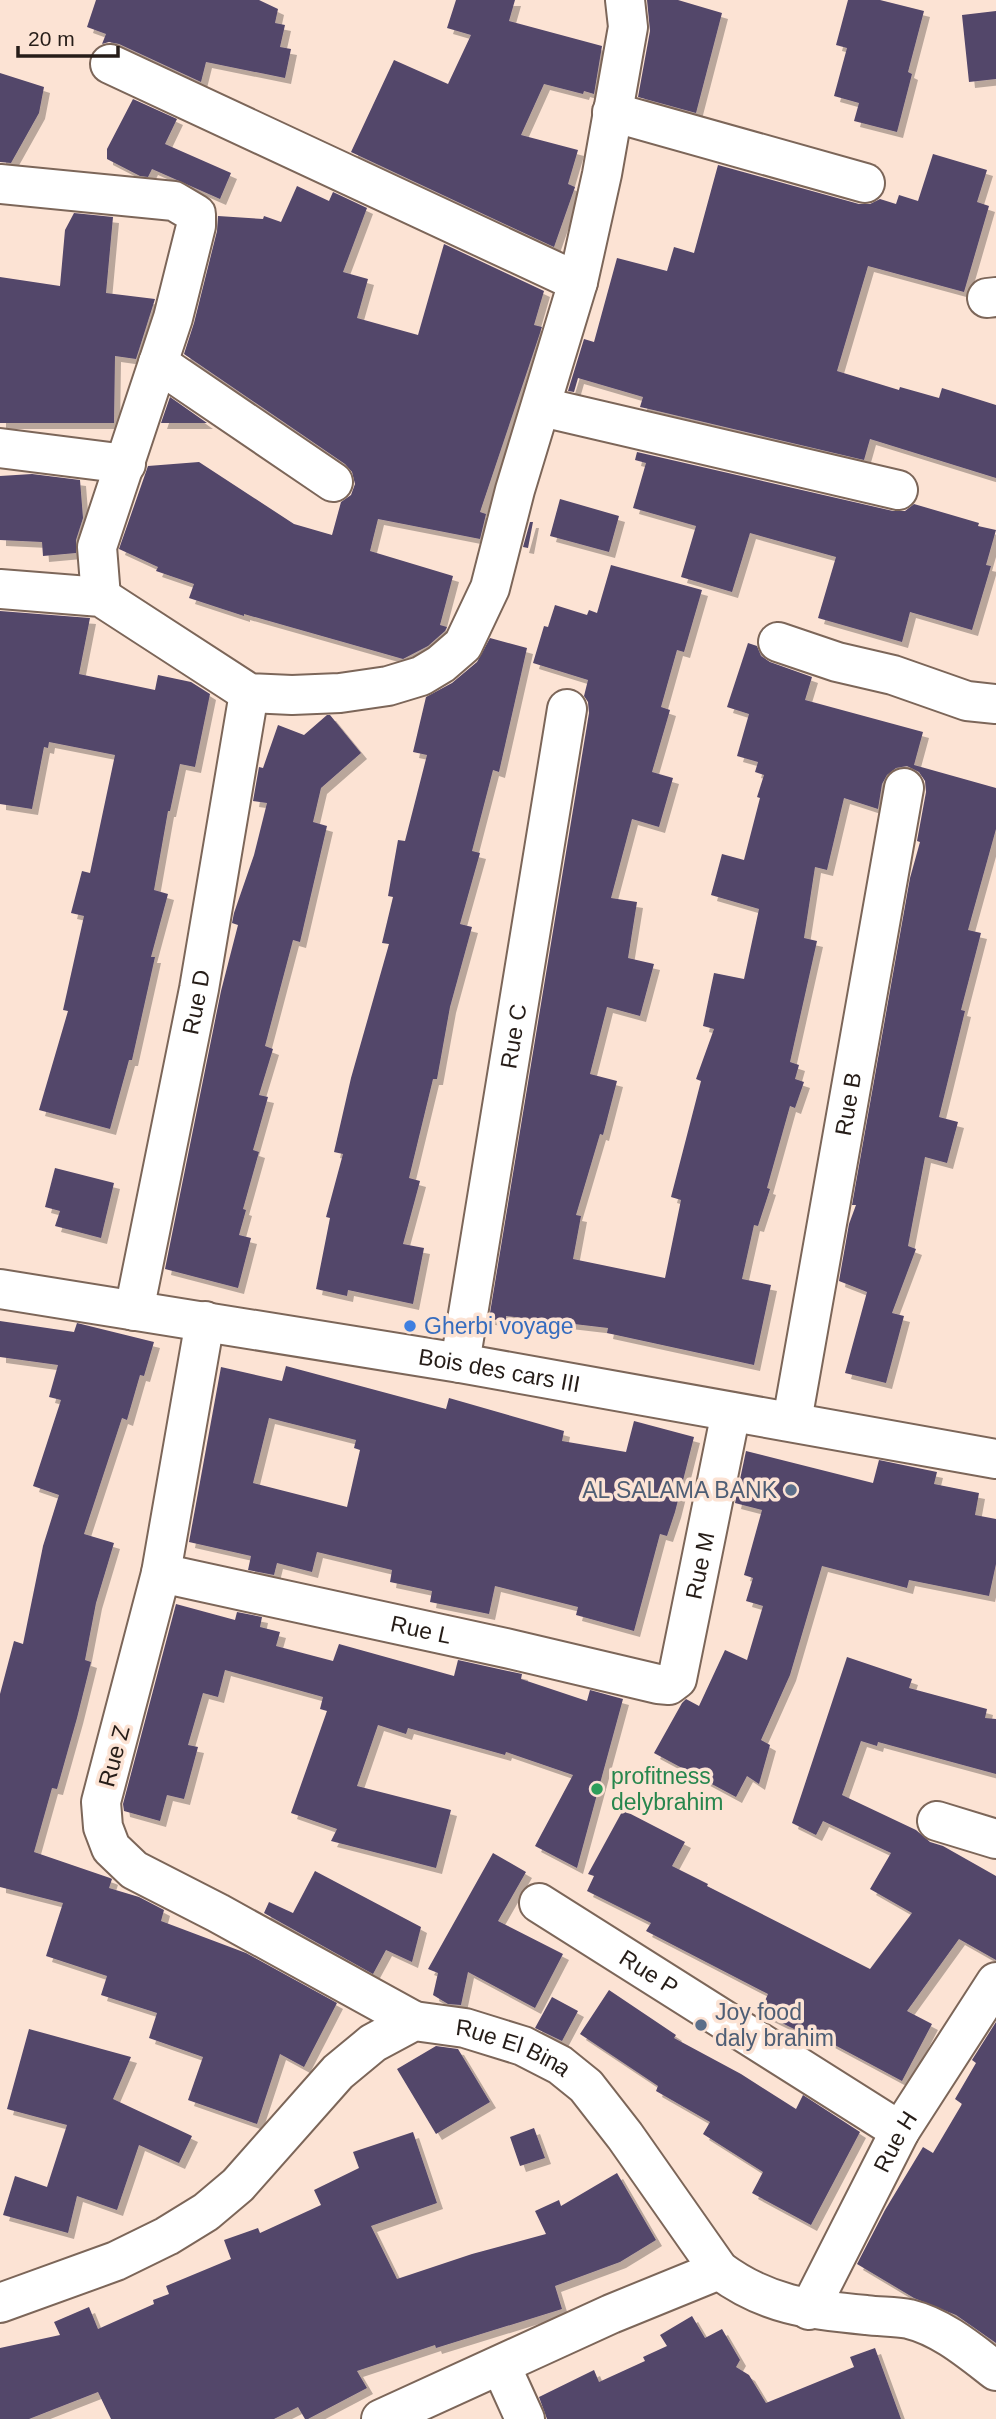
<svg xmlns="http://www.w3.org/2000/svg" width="996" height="2419" font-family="Helvetica,sans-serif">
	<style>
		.building { fill: #53466a; fill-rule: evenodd; filter: url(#shadow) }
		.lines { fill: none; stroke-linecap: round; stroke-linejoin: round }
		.minor-casing { stroke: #7c6659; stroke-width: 42 }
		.tertiary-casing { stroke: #7c6659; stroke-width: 42 }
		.minor { stroke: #fff; stroke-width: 38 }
		.tertiary { stroke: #fff; stroke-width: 38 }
		.shop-dot { fill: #3f7fe0; stroke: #fce3d4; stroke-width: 2.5 }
		.service-dot { fill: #5c6f8a; stroke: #fce3d4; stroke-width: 2.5 }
		.leisure-dot { fill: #2e9e5b; stroke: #fce3d4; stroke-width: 2.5 }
		.labels { text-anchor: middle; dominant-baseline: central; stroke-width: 7; stroke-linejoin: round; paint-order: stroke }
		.street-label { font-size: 23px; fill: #261d18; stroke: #fce3d4 }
		.shop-label { font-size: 23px; fill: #366cbe; stroke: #fce3d4; text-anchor: start }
		.service-label { font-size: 23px; fill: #4e5e75; stroke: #fce3d4; text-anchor: end }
		.leisure-label { font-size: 23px; fill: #27864d; stroke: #fce3d4; text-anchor: start }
	</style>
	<defs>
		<filter id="shadow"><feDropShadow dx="6" dy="6" stdDeviation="0" flood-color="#0004"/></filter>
	</defs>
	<rect width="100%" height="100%" fill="#fce3d4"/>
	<path class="building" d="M96 0H259L278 9 275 23 285 25 280 47 291 49 285 78 206 62 201 82 119 44 109 42 102 44 106 34 87 27Z
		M456 0H515L509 21 602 46 594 94 584 91 583 94 544 84 521 135 578 150 568 184 575 187 554 247 351 152 394 60 448 84 471 35 447 28Z
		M647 0H678L722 13 696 113 638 97 650 31Z
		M848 0H880L924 11 908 72 912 74 897 132 854 121 859 103 834 96 847 48 836 45Z
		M996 11V79L969 82 962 15Z
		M0 73 44 87 39 113 11 163 0 162Z
		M133 99 177 119 165 144 231 173 220 199 152 169 148 177 140 176 107 159V149Z
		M933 154 987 170 977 202 989 206 964 292 868 266 837 371 899 390 900 387 939 398 942 388 996 405V478L870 439 864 460 649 409 640 407 643 397 578 378 574 392 568 391 584 339 594 342 617 258 667 271 674 247 694 253 718 165 859 204H870L880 199 896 204 899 195 918 201Z
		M297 186 329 201 333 192 367 208 343 272 368 279 357 318 418 335 444 244 544 291 534 325 542 327 480 512 486 514 480 539 378 519 370 551 453 576 440 625 447 627 445 631 428 646 403 659 244 614V616L189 598 194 584 156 571 158 567 119 549 148 466 199 462 294 524 332 535 341 502 351 495 355 484 352 472 345 464 184 354 194 323 217 231 218 216 263 219 264 216 281 222Z
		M74 213 113 217 106 293 155 299 136 359 115 356 114 423H0V277L60 286 65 230Z
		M170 397 207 423H161Z
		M637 452 893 511H905L914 504 979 523 978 526 996 530 986 565 991 566 972 630 910 612 902 642 818 618 836 557 750 533 732 592 681 577 696 526 633 508 646 463 635 460Z
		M32 474 80 480 83 518 76 540V553L43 556 42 542 0 540V476Z
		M560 499 619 516 609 552 550 536Z
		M530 522H533L528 548 523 547Z
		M611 565 702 590 684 652 677 650 661 707 670 710 652 772 673 778 659 827 632 819 611 898 637 902 628 958 654 964 640 1016 607 1007 590 1074 617 1081 603 1135 600 1134 576 1215 581 1216 573 1259 665 1278 681 1200 671 1197 701 1081 696 1079 714 1029 703 1026 714 973 744 979 759 909 711 895 722 854 744 860 760 798 757 797 764 775 755 772 758 762 737 756 749 714 727 707 748 643 757 646 761 656 770 662 812 677 805 700 923 732 914 765 996 788V829L968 930 981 933 961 1010 965 1011 939 1117 958 1122 947 1163 925 1157 908 1246 916 1249 892 1313 904 1316 886 1383 845 1373 867 1292 839 1281 849 1224 856 1205H852L910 878 920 842 917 841 926 792 925 781 919 772 907 766 896 768 887 775 882 784 878 809 844 798 827 870 815 867 804 938 817 941 790 1062 799 1065 795 1079 804 1082 795 1108 790 1106 767 1188 770 1189 758 1226 754 1225 742 1279 771 1285 754 1365 607 1333 608 1328 506 1316V1321L489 1319 589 713 588 702 584 696 588 680 533 663 544 626 548 627 555 605 587 615 589 610 597 613Z
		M0 611 90 618 79 674 155 690 158 675 191 682 210 694 195 767 180 764 170 811H168L154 890 168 894 151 957H155L132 1060H129L110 1129 39 1110 68 1011 63 1010 84 916 71 913 82 871 90 873 115 755 49 742 48 748 44 747 32 809 0 804Z
		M490 638 527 648 499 772 493 770 472 851 480 853 460 924 472 927 450 1007 437 1079H433L409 1178 420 1181 403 1244 424 1248 413 1304 348 1290 347 1296 316 1289 330 1218 326 1217 343 1154 334 1152 351 1078 389 944 382 943 393 897 388 896 398 840 405 841 427 755 413 752 426 697 452 683 477 662Z
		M327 715H330L361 753 321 788 313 822 327 826 300 942 293 940 265 1046 273 1049 259 1095 268 1097 253 1150 259 1152 243 1209 246 1210 239 1235 251 1238 238 1288 165 1269 221 991 238 925 232 923 234 913 254 855 267 803 253 801 259 767 263 768 278 725 304 735Z
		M55 1168 114 1183 101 1238 55 1226 60 1211 45 1207Z
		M0 1321 74 1332 77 1323 154 1342 144 1376 140 1375 127 1420 122 1418 84 1534 114 1543 96 1603 85 1660 91 1662 77 1718 57 1789 52 1788 34 1852 110 1878 112 1879 109 1888 139 1897 164 1910 161 1921 246 1953 337 2003 304 2067 280 2054 257 2124 188 2100 203 2057 149 2038 157 2013 101 1995 107 1976 46 1956 63 1903 0 1887V1694L14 1641 23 1644 43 1546 59 1495 33 1486 61 1400 49 1397 58 1365 0 1357Z
		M286 1366 446 1409 449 1398 564 1431 562 1441 626 1452 634 1421 694 1437 675 1512 667 1536 660 1534 634 1631 576 1615 578 1607 495 1586 489 1614 430 1602 432 1591 390 1582 392 1570 317 1552 312 1572 277 1563 274 1575 248 1570 251 1556 189 1542 221 1367 282 1381ZM269 1418 356 1440 354 1448 360 1450 347 1507 253 1483Z
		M746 1451 873 1483 879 1460 937 1472 934 1484 979 1493 975 1515 996 1519V1564L989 1596 909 1580 907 1588 822 1566 790 1675 761 1740 770 1745 759 1784 747 1776 736 1797 654 1753 682 1703 686 1699 699 1706 725 1650 747 1660 763 1606 746 1601 753 1578 744 1575 762 1510 735 1503Z
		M176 1604 235 1620 237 1612 262 1617 260 1627 280 1632 276 1646 333 1661 339 1644 454 1676 458 1660 522 1674 521 1679 587 1701 590 1690 623 1699 577 1868 535 1846 573 1775 506 1752 505 1755 408 1728 406 1734 378 1725 357 1786 451 1810 436 1868 331 1841 337 1829 291 1813 327 1711 320 1709 323 1697 225 1670 218 1697 203 1693 188 1745 198 1747 184 1799 167 1795 160 1821 124 1811 123 1804Z
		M847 1657 912 1679 909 1688 987 1709 985 1718 996 1719V1774L878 1742 877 1746 861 1741 842 1795 916 1830 930 1842 943 1846 996 1876V1960L959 1939 907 2011 932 2024 902 2081 816 2035 814 2039 760 2012 768 1994 646 1931 651 1923 587 1891 594 1876 588 1874 623 1810 685 1842 672 1866 708 1884 707 1886 870 1969 912 1913 870 1889 891 1853 823 1821 816 1835 792 1823Z
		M493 1853 526 1872 498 1921 563 1954 535 2008 468 1972 461 2005 448 2004 433 1995 438 1973 428 1969Z
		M315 1871 421 1927 412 1962 386 1950 373 1974 264 1913 269 1902 293 1913Z
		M609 1990 676 2035 674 2038 741 2074 796 2109 803 2095 860 2132 811 2225 752 2193 763 2172 703 2134 710 2122 656 2091 658 2086 580 2034Z
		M552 1997 578 2011 562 2041 535 2028Z
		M996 2022V2343L956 2315 914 2298 857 2264 885 2210 923 2147 933 2153 962 2104 955 2099 976 2063 972 2060Z
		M29 2029 131 2057 113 2099 192 2136 179 2163 139 2145 117 2210 77 2196 68 2233 3 2215 15 2176 47 2187 67 2125 7 2109Z
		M436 2046 458 2049 490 2102 436 2134 397 2069Z
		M534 2128 545 2158 520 2166 510 2137Z
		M413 2132 437 2203 371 2226 397 2279 472 2254 546 2234 535 2211 559 2200 561 2206 617 2173 656 2240 620 2262 555 2286 562 2309 436 2348 435 2345 357 2371 367 2388 308 2419H305L298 2407 274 2419H111L98 2392 29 2419H0V2348L60 2335 54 2322 89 2307 98 2329 154 2304 153 2300 169 2294 166 2286 231 2259 224 2240 258 2228 260 2233 321 2205 314 2190 359 2168 353 2152Z
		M692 2316 705 2338 722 2329 740 2360 736 2367 749 2375 766 2403 854 2367 850 2357 875 2348 901 2419H547L539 2397 594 2370 599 2382 645 2361 643 2357 667 2346 660 2335Z"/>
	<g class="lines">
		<g class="minor-casing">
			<g id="minor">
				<path d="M110 64 578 282"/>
				<path d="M612 112 865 183"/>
				<path d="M0 184 174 201 196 214V226L173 318 97 547 101 597"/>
				<path d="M987 298 996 297"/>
				<path d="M158 363 333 482"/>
				<path d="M542 407 898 490"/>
				<path d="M0 448 126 464"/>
				<path d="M0 589 101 597 249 693 292 695 340 693 388 686 421 676 441 664 463 645 490 588 515 490 578 282 602 174 628 27 625 0"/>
				<path d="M778 642 837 662 893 675 967 701 996 704"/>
				<path id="s1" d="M134 1311 199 989 249 693"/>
				<path d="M205 1321 161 1573 101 1802 103 1827 111 1848 134 1870 218 1913 414 2021"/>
				<path id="s2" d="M460 1363 567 709"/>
				<path id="s3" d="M792 1421 904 788"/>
				<path id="s4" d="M161 1573 510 1649 658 1684 669 1685 677 1679 731 1412"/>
				<path d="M937 1821 996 1839"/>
				<path id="s5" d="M539 1903 900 2131"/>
				<path id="s6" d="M0 2303 116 2261 167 2236 206 2212 238 2185 338 2072 373 2043 414 2021 465 2028 523 2046 560 2065 586 2086 625 2136 719 2270C766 2305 809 2310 866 2315 880 2317 895 2316 909 2319 942 2327 970 2351 996 2371"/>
				<path id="s7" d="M809 2310 900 2131 996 1982"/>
				<path d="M501 2366 525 2419"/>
				<path d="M381 2419 611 2314 719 2270"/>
			</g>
		</g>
		<g class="tertiary-casing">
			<g id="tertiary">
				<path id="s8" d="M0 1289 460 1363 996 1459"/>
			</g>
		</g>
		<use href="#minor" class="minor"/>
		<use href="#tertiary" class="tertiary"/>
	</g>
	<circle class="shop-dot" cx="410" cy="1326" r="7"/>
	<g class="service-dot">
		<circle cx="791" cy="1490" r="7"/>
		<circle cx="701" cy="2025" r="7"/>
	</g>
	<circle class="leisure-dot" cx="597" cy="1789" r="7"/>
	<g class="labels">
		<g class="street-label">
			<text stroke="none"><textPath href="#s1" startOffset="315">Rue D</textPath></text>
			<text stroke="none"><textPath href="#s2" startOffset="331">Rue C</textPath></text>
			<text stroke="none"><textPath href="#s3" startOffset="322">Rue B</textPath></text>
			<text stroke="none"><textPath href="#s8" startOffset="506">Bois des cars III</textPath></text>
			<text stroke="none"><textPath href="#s4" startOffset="646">Rue M</textPath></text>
			<text stroke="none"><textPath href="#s4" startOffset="266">Rue L</textPath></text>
			<text transform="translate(114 1756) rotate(-75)">Rue Z</text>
			<text stroke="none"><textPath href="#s5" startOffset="130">Rue P</textPath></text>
			<text stroke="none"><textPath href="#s6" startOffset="614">Rue El Bina</textPath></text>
			<text stroke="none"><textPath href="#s7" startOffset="189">Rue H</textPath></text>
		</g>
		<g class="shop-label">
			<text x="424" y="1326">Gherbi voyage</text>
		</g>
		<g class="service-label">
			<text x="777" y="1490">AL SALAMA BANK</text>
			<text x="715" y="2012" text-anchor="start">Joy food<tspan x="715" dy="26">daly brahim</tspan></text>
		</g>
		<g class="leisure-label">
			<text x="611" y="1776">profitness<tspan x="611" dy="26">delybrahim</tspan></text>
		</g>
	</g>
	<path d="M18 46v10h100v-10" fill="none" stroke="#261d18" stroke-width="3.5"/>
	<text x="28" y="46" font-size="21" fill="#261d18" stroke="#fce3d4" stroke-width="5" paint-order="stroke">20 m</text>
</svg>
